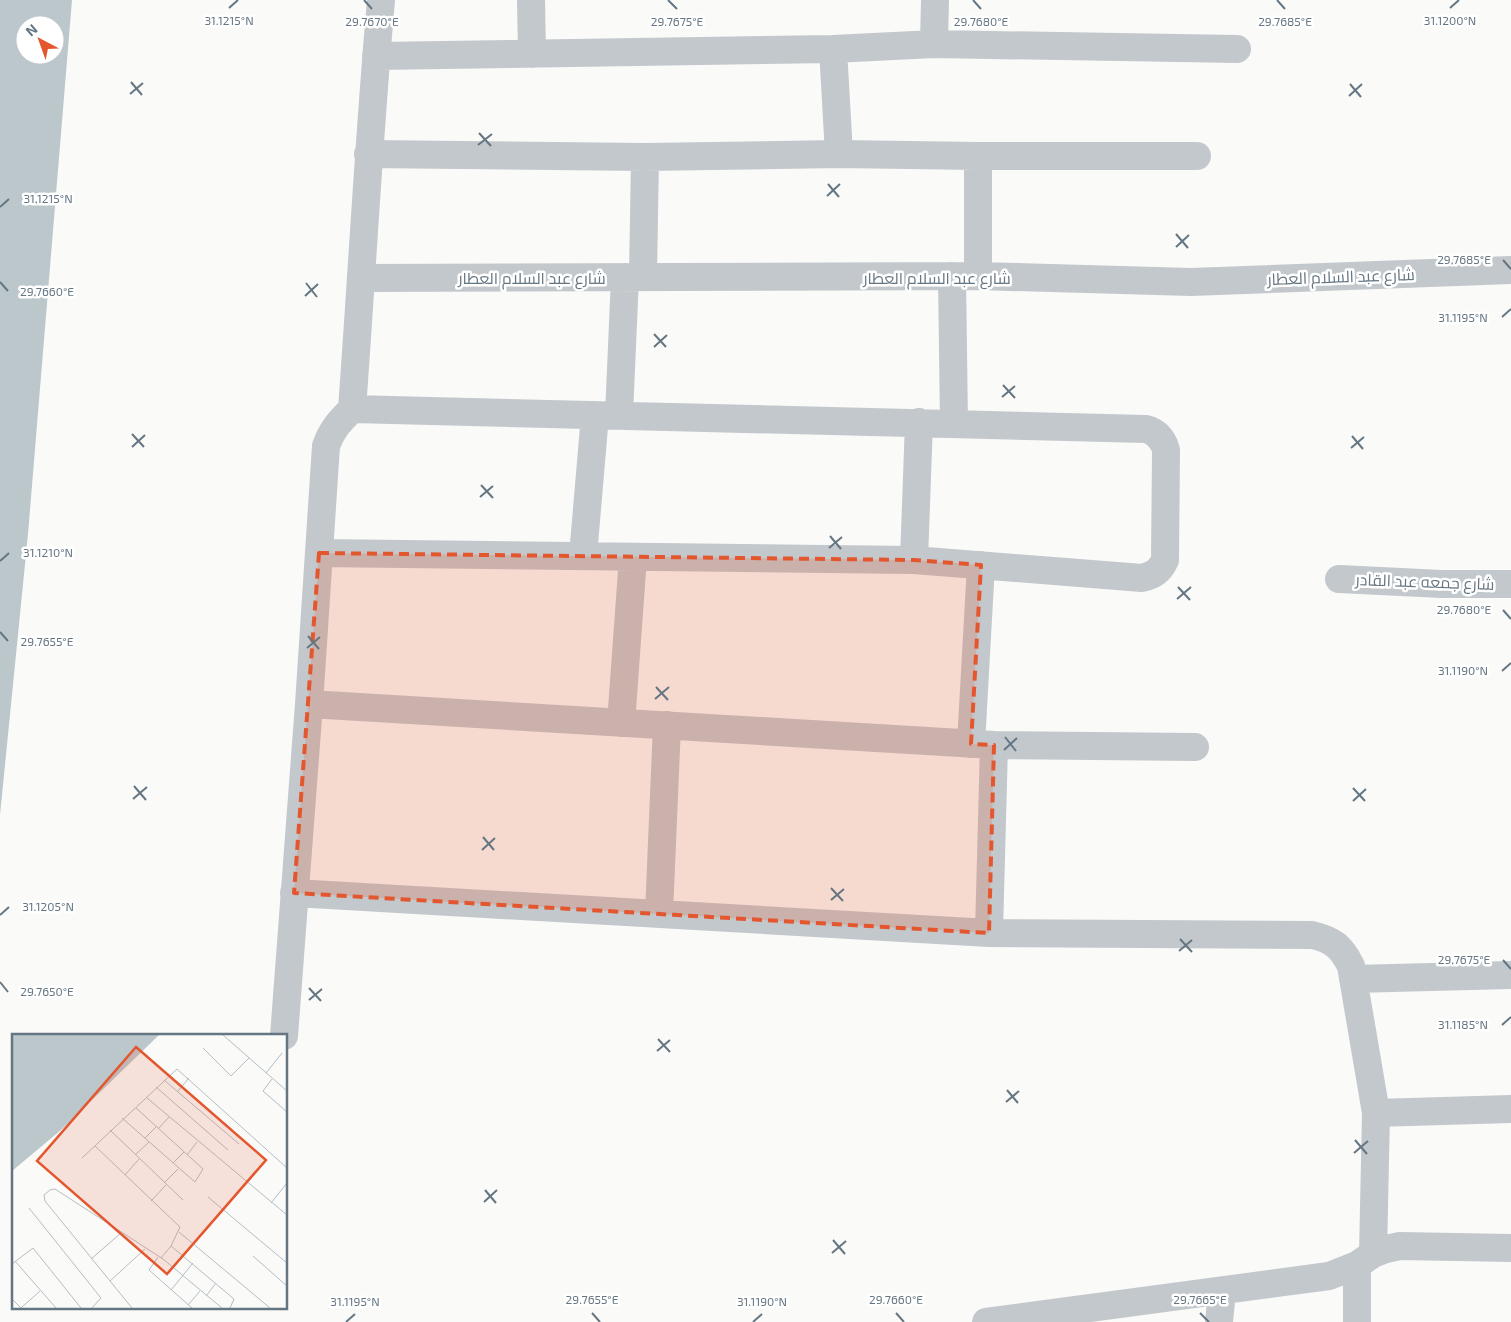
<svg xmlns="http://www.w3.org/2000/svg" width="1511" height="1322" font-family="'Exo 2',Cairo,sans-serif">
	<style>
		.water { fill: #bbc7cb; fill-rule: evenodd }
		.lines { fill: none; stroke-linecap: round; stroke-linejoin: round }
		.minor { stroke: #c3c8cc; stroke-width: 28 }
		.marked { fill: #e4572e; fill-opacity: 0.2; stroke: #e4572e; stroke-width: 4; stroke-dasharray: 10 6; stroke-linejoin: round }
		.ticks { fill: none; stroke: #657683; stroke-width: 2 }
		.labels { text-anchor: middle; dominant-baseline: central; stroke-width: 5; stroke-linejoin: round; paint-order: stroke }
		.street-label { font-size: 16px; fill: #657683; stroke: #fff }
		.inset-road { fill: none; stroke: #b5bdc2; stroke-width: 1 }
		.view { fill: #e4572e; fill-opacity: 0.15; stroke: #e4572e; stroke-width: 2.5 }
		.inset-edge { fill: none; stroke: #657683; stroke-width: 2.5 }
		.ticks-label { font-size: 12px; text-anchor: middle; fill: #657683; stroke: #fff; stroke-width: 5; stroke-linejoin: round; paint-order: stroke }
	</style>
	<rect width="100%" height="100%" fill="#fafaf8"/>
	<path class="water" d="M0 0H72L28 534 0 815ZM25 25H55V55H25Z"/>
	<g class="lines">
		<path class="minor" d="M531 0 532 54
			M934 44 935 0
			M833 49 839 154
			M376 56 833 49 934 44 1237 49
			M368 154 645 157 839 154 978 156H1197
			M978 156V276
			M952 276 954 424
			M643 277 645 157
			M362 278 978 276 1191 282 1511 270
			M619 415 625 277
			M319 553 914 560 1142 578C1154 575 1160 571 1165 560L1166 450C1163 439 1157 432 1146 429L352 409
			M583 556 595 415
			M914 560 919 422
			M1339 579 1442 584H1511
			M309 704 994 745 1195 747
			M621 723 633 557
			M971 744 981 565
			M294 893 989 933 1312 935C1333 940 1341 946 1351 966L1376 1113 1373 1254
			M659 913 667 725
			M989 933 994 745
			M1353 979 1511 975
			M284 1036 309 704 326 446C332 429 340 421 352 409 362 273 369 136 381 0
			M1376 1113 1511 1109
			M1357 1265V1322
			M986 1322 1329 1276 1357 1265 1373 1254 1386 1249 1400 1246 1511 1248
			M1219 1322 1222 1291"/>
	</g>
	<path class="marked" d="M319 553 914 560 981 565 971 744 994 745 989 933 294 893Z"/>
	<path class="ticks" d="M364 0 372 9M668 0 677 9M973 0 981 9M1277 0 1285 9M229 8 238 0M1450 8 1459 0M131 82 142 95M1350 84 1361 97M130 94 143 83M1349 96 1362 84M479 133 491 146M478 145 492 134M828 184 839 197M827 196 840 184M0 207 9 199M1176 234 1188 248M1176 247 1189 235M1503 260 1511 269M0 282 8 291M306 283 317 297M305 296 318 284M1502 317 1511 309M654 334 666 347M654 347 667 335M1003 385 1015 398M1002 397 1015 386M132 434 144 447M1352 436 1363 449M132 447 145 435M1351 448 1364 437M481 485 493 498M480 497 493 486M830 536 841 549M829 548 842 537M0 561 9 553M1178 587 1190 600M1177 599 1191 587M1503 610 1511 619M0 632 8 641M308 636 319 649M307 648 320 637M1502 671 1511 663M656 687 668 700M655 699 669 687M1005 737 1016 751M1004 750 1017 738M134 786 146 800M1353 788 1365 801M133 799 147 787M1353 801 1366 789M483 837 494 850M482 850 495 838M831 888 843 901M831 900 844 889M0 915 9 907M1180 939 1192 952M1179 951 1192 940M1503 960 1511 969M0 982 8 992M309 988 321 1001M309 1000 322 989M1502 1025 1511 1017M658 1039 670 1052M657 1051 670 1040M1007 1090 1018 1103M1006 1102 1019 1091M1355 1140 1367 1154M1354 1153 1368 1141M485 1190 496 1203M484 1202 497 1190M833 1240 845 1254M832 1253 846 1241M592 1313 600 1322M896 1313 904 1322M1200 1313 1209 1322M346 1322 355 1314M753 1322 762 1314"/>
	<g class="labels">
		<g class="street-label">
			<text transform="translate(1341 276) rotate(-2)">شارع عبد السلام العطار</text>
			<text x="532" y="277">شارع عبد السلام العطار</text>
			<text x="937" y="277">شارع عبد السلام العطار</text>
			<text transform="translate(1425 581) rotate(2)">شارع جمعه عبد القادر</text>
		</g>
	</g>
	<g transform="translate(12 1034)">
		<rect width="275" height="275" fill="#fafaf8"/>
		<path d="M0 1H147L49 96 0 137Z" fill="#bbc7cb"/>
		<path class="inset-road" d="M211 1 275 57M191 14 219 42 237 24M254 39 270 19M260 45 251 57 275 78M152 46 227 110M144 53 216 116M166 57 177 44M135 64 275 181M110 84 183 148 191 135 124 74M146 95 157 83M98 96 171 166M133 104 144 93M83 112 168 193 159 212 149 224M123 121 137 108M175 121 185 108M70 124 165 35 275 134M161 129 172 118M113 141 127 125M152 149 166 135M196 163 275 229M139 167 154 151M259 169 275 149M17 174 89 264 80 274M167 198 258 274M159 212 222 265 218 274M241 222 275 252M146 223 137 236 180 274M79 225 109 199M3 227 44 274M0 230 21 214 69 274M98 247 133 215M159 256 181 229M194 262 204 249M0 265 9 274 28 257M176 271 188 257M120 274 33 167 32 161 38 156 43 155 151 225 210 274"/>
		<path class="view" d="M124 13 254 126 155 240 25 127Z"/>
		<rect width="275" height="275" class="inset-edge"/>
	</g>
	<g class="ticks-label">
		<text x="229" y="25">31.1215°N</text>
		<text x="1450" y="25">31.1200°N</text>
		<text x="372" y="26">29.7670°E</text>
		<text x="677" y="26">29.7675°E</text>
		<text x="981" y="26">29.7680°E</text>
		<text x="1285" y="26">29.7685°E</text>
		<text x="48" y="203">31.1215°N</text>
		<text x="1464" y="264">29.7685°E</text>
		<text x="47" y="296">29.7660°E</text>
		<text x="1463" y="322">31.1195°N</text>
		<text x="48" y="557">31.1210°N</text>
		<text x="1464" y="614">29.7680°E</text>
		<text x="47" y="646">29.7655°E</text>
		<text x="1463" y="675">31.1190°N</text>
		<text x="48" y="911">31.1205°N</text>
		<text x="1464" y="964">29.7675°E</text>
		<text x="47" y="996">29.7650°E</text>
		<text x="1463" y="1029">31.1185°N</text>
		<text x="592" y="1304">29.7655°E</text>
		<text x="896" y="1304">29.7660°E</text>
		<text x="1200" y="1304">29.7665°E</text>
		<text x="355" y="1306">31.1195°N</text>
		<text x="762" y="1306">31.1190°N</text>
	</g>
	<g transform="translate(40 40) rotate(319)"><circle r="24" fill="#ffffff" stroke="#c1c8cd"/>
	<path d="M0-4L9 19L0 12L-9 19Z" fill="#e4572e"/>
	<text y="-8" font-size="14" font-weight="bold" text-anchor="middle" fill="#657683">N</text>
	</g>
</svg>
